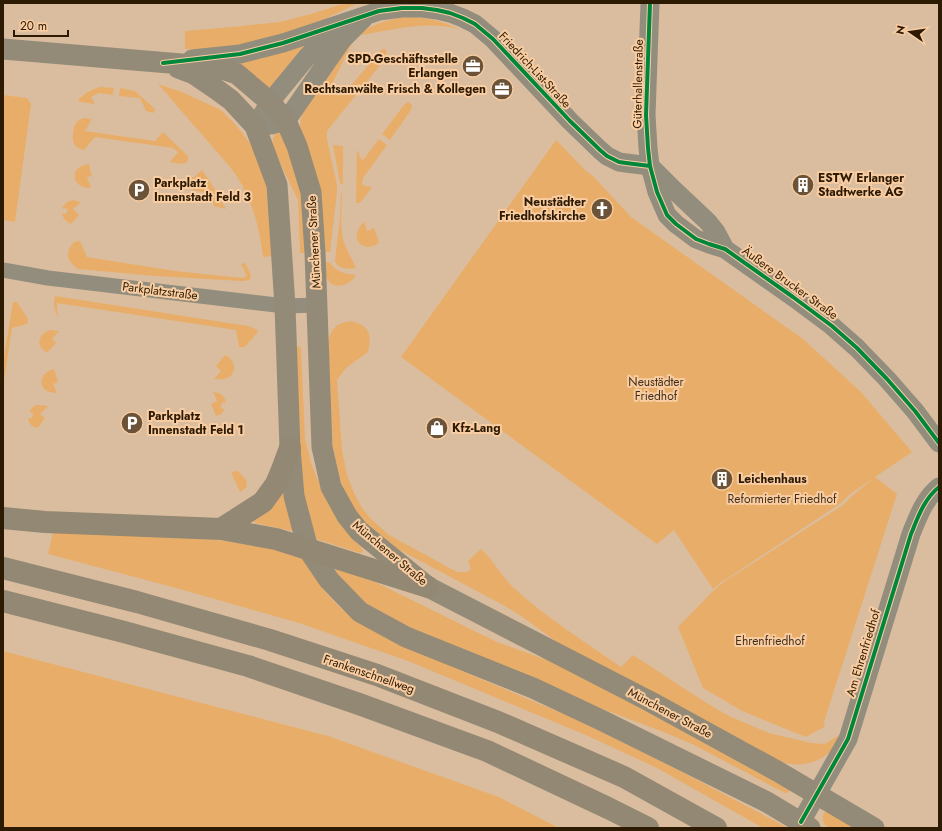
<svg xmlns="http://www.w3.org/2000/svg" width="942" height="831" font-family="Jost,sans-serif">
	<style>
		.green { fill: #e8ae69 }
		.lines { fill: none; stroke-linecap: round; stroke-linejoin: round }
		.minor { stroke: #938d7e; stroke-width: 15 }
		.tertiary { stroke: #938d7e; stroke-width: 19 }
		.secondary { stroke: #938b78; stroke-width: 21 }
		.motorway { stroke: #938873; stroke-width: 22 }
		.cycleway-casing { stroke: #f9cda1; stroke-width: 6 }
		.cycleway { stroke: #00873e; stroke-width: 4 }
		.labels { text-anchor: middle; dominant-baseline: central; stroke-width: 4; stroke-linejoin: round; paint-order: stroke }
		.poi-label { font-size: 12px; font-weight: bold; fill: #2d1a03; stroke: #f9cda1; text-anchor: start }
		.street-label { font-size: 12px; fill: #2d1a03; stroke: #f9cda1 }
		.park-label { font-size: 12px; fill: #402f1c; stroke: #f9cda1 }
	</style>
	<rect width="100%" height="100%" fill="#dabd9e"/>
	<path class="green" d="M354 3H358L329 17 297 31 262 41 204 50 185 49V31L243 26 280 22 311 14 339 5Z
		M413 17C429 18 443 21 458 29 426 20 392 30 361 35L355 39 351 45 331 86V89C334 95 339 97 344 94L381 50 383 49 386 50 387 52 385 59 327 131V139L337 185V192L330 252H323L300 125 302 112 337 55 365 29 383 22 399 18Z
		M307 44 269 90 232 62Z
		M158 84 182 92 221 110 235 124 250 143 266 181 273 256 263 257C259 224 251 194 230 167Z
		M100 87 114 88 113 95 99 93 91 97 95 104 80 102 78 100C84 94 92 89 100 87Z
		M120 88 135 91 155 109V111L153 113 146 111 140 98 119 96Z
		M3 95 27 98 31 104 15 222 3 220Z
		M408 102 412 105 411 110 390 140 382 134 404 105Z
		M84 118 92 119 85 131 155 141 163 132 188 156V161C183 166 176 163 170 162L178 152 173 148 95 137 84 150C74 148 72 142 73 133 74 125 76 120 84 118Z
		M280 129 300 182 306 253H300L298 200 273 148C272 140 273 135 280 129Z
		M379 139 387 145 363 178 362 185 372 187 360 203H358L356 202 357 149 361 159 363 160Z
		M556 140 586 171 593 176 631 217 803 339 861 392 912 452 850 494 841 503 725 580H724L713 589 674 530 657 544 401 357Z
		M333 145 343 146V185L340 183Z
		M89 164 92 176 87 177 91 188C72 189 67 167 89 164Z
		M202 170 211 183 226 209 214 206 210 194 193 190 190 178 194 177Z
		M341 193H342C342 210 339 229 345 245 348 253 353 260 356 268 347 269 339 270 335 261L340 217Z
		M73 200 81 202 73 209 79 215 71 224C66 221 63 219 62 213L66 214 68 209 62 208 67 202Z
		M364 221 367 231 374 228 379 242C371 252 354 246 357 233 358 229 361 225 364 221Z
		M80 241 87 257 175 271 242 278 247 276 241 264 245 263 251 275 250 280 242 281 154 276 78 269C67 261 64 253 74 242Z
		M328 262C332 264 332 266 336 269 341 273 349 274 356 275 350 286 331 292 326 276 325 272 325 267 324 263Z
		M55 296 248 326 258 330 257 333 245 347H239L236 330 57 303V309L59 318C54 310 53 305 55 296Z
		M13 302H17L28 319 27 324 12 328 3 387V363Z
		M351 321C370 326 372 334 368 352L346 368 337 380 342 450 347 475 354 493 362 508 372 520 389 535 457 572H466L471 570 468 561 481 549C494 561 502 577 515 589 547 618 585 642 621 667L633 655 705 702 729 716 769 733 811 743 825 744 839 735C838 738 837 742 836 744 824 763 801 768 781 762L557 642 521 616 503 605 396 548 369 527 356 513 346 496 339 476 333 446 328 342C331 328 337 323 351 321Z
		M50 330 59 331 52 339 56 343 47 353 41 348 39 341C41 335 44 332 50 330Z
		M298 346 300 347 301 349 305 439 311 463 323 492 350 536 361 547 363 550V552L360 553 316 539 306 509 302 478 296 349V348Z
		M225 355C237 360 238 376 224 379 221 380 217 379 214 379L221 371 216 366Z
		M54 369 58 382 53 384 57 393C54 393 50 392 47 391 36 384 43 371 54 369Z
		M213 392C220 393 225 395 226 403L222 402 221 408 225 409 221 414 216 416 211 404 217 401Z
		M36 405 48 406 40 414 45 418 38 428C32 427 29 424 28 418H32L33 413 29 412 33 407Z
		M238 471 246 480 247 487 240 492 231 472Z
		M875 477 897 494 824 722 825 723 824 727 806 737 742 711 703 688 678 627 713 591 725 581 843 505 852 496Z
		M282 488 293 531H292L255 523 254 521Z
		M53 532 207 539 249 544 301 555C308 565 314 576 321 586 341 613 365 627 394 642L573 718 665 763 788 828H763L657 768 588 736 408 661 299 623 176 588 48 554Z
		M336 569 375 582 497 642 550 661 643 709 789 789V792L788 793H785L692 744 666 733 592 705 397 622 362 601 335 572Z
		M3 651 328 736 499 797 559 828H3Z
		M825 812H827L854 828H828C824 824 820 818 825 812Z"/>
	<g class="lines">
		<path class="minor" d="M3 270 48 278 285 306 317 305"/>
		<path class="tertiary" d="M650 3 646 115 648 148 650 166 657 192 667 215 676 224 696 239 709 244 725 249 793 297 832 326 857 348 887 379 915 411 939 443
			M192 59 240 54 283 43 379 11 402 8H422L437 10 450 13 463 18 475 24 493 39 570 121 600 150 607 156 619 162 626 163 650 166
			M255 126 271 125 286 121 342 40 364 18
			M255 126 270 102 307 57 324 40 340 29
			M650 166 674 190 708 222 716 232 725 249
			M801 822 848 739 911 534C918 517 924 499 939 487"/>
		<path class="secondary" d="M3 49 217 67 237 74 270 102 286 121 297 146 311 192 315 253 322 447 331 487 347 516 359 531 428 587 651 702 777 771 874 828
			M178 68 194 74 216 89 231 100 255 126 277 185 285 306 290 448 294 496 308 549 329 580 360 612 406 637 533 688 601 720 767 802 810 828"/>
		<path class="motorway" d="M3 518 45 522 221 529 276 539 428 587
			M221 529 263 502 276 484 281 472 290 448
			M3 568 137 602 270 640 377 675 498 722 624 777 716 828
			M3 601 124 632 248 666 359 704 487 751 608 808 648 828"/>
		<g class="cycleway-casing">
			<path id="cycleway" d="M650 3 646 115 648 148 650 166 657 192 667 215 676 224 696 239 709 244 725 249 793 297 832 326 857 348 887 379 915 411 939 443
				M163 63 240 54 283 43 379 11 402 8H422L437 10 450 13 463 18 475 24 493 39 570 121 600 150 607 156 619 162 626 163 650 166
				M801 822 848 739 911 534C918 517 924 499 939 487"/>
		</g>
		<use href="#cycleway" class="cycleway"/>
	</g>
	<defs>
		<g id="office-disc" transform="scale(1.15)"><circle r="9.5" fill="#6a5339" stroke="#f9cda1"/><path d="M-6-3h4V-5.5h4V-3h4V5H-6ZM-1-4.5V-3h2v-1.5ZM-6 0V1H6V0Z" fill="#fff"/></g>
		<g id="building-disc" transform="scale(1.15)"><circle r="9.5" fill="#6a5339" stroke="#f9cda1"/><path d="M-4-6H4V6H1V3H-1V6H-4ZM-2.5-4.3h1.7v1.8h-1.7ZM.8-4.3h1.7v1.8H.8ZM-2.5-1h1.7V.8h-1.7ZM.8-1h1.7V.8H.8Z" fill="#fff"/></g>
		<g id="parking-disc" transform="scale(1.15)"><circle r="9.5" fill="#6a5339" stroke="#f9cda1"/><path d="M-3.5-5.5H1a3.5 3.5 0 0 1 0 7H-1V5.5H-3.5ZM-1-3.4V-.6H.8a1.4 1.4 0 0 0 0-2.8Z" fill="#fff"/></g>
		<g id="church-disc" transform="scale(1.15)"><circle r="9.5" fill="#6a5339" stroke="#f9cda1"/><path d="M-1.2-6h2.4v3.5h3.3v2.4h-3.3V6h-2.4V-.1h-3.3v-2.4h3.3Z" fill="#fff"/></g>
		<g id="shop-disc" transform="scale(1.15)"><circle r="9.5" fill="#6a5339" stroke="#f9cda1"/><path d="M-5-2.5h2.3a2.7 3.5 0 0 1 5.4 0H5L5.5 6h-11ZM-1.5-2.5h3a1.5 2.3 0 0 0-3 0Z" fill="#fff"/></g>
	</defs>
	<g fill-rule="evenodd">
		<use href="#office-disc" x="473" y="66"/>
		<use href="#office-disc" x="502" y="89"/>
		<use href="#building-disc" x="803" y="185"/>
		<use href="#parking-disc" x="139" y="190"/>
		<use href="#church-disc" x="602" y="209"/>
		<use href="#parking-disc" x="132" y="423"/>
		<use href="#shop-disc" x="437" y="428"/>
		<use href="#building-disc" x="722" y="479"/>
	</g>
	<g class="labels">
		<g class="poi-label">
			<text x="458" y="59" text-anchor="end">SPD-Geschäftsstelle<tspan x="458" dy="14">Erlangen</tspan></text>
			<text x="486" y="89" text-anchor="end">Rechtsanwälte Frisch &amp; Kollegen</text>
			<text x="818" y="178">ESTW Erlanger<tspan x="818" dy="14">Stadtwerke AG</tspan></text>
			<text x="154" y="183">Parkplatz<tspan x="154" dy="14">Innenstadt Feld 3</tspan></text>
			<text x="586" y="202" text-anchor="end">Neustädter<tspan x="586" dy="14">Friedhofskirche</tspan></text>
			<text x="148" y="416">Parkplatz<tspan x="148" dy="14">Innenstadt Feld 1</tspan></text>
			<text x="452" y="428">Kfz-Lang</text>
			<text x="738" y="479">Leichenhaus</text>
		</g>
		<g class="street-label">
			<text transform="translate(535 70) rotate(47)">Friedrich-List-Straße</text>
			<text transform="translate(638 84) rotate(-89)">Güterhallenstraße</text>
			<text transform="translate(314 242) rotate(-93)">Münchener Straße</text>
			<text transform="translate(790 283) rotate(36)">Äußere Brucker Straße</text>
			<text transform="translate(160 291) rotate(7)">Parkplatzstraße</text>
			<text transform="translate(390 553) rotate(40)">Münchener Straße</text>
			<text transform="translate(863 653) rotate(-73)">Am Ehrenfriedhof</text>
			<text transform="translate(369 674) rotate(19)">Frankenschnellweg</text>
			<text transform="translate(670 713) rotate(28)">Münchener Straße</text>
		</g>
		<g class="park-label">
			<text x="656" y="382">Neustädter<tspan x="656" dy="14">Friedhof</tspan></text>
			<text x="782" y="499">Reformierter Friedhof</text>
			<text x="770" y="641">Ehrenfriedhof</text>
		</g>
	</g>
	<rect width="942" height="831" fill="none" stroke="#2d1a03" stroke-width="8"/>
	<g transform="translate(910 32) rotate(283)" stroke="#f9cda1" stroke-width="3" paint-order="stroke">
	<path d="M0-3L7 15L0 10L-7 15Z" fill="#2d1a03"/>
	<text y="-6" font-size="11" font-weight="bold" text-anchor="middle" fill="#2d1a03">N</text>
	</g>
	<path d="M14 30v6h54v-6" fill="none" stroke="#2d1a03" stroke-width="2"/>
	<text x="20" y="30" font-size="12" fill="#2d1a03" stroke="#f9cda1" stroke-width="3" paint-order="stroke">20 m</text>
</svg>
